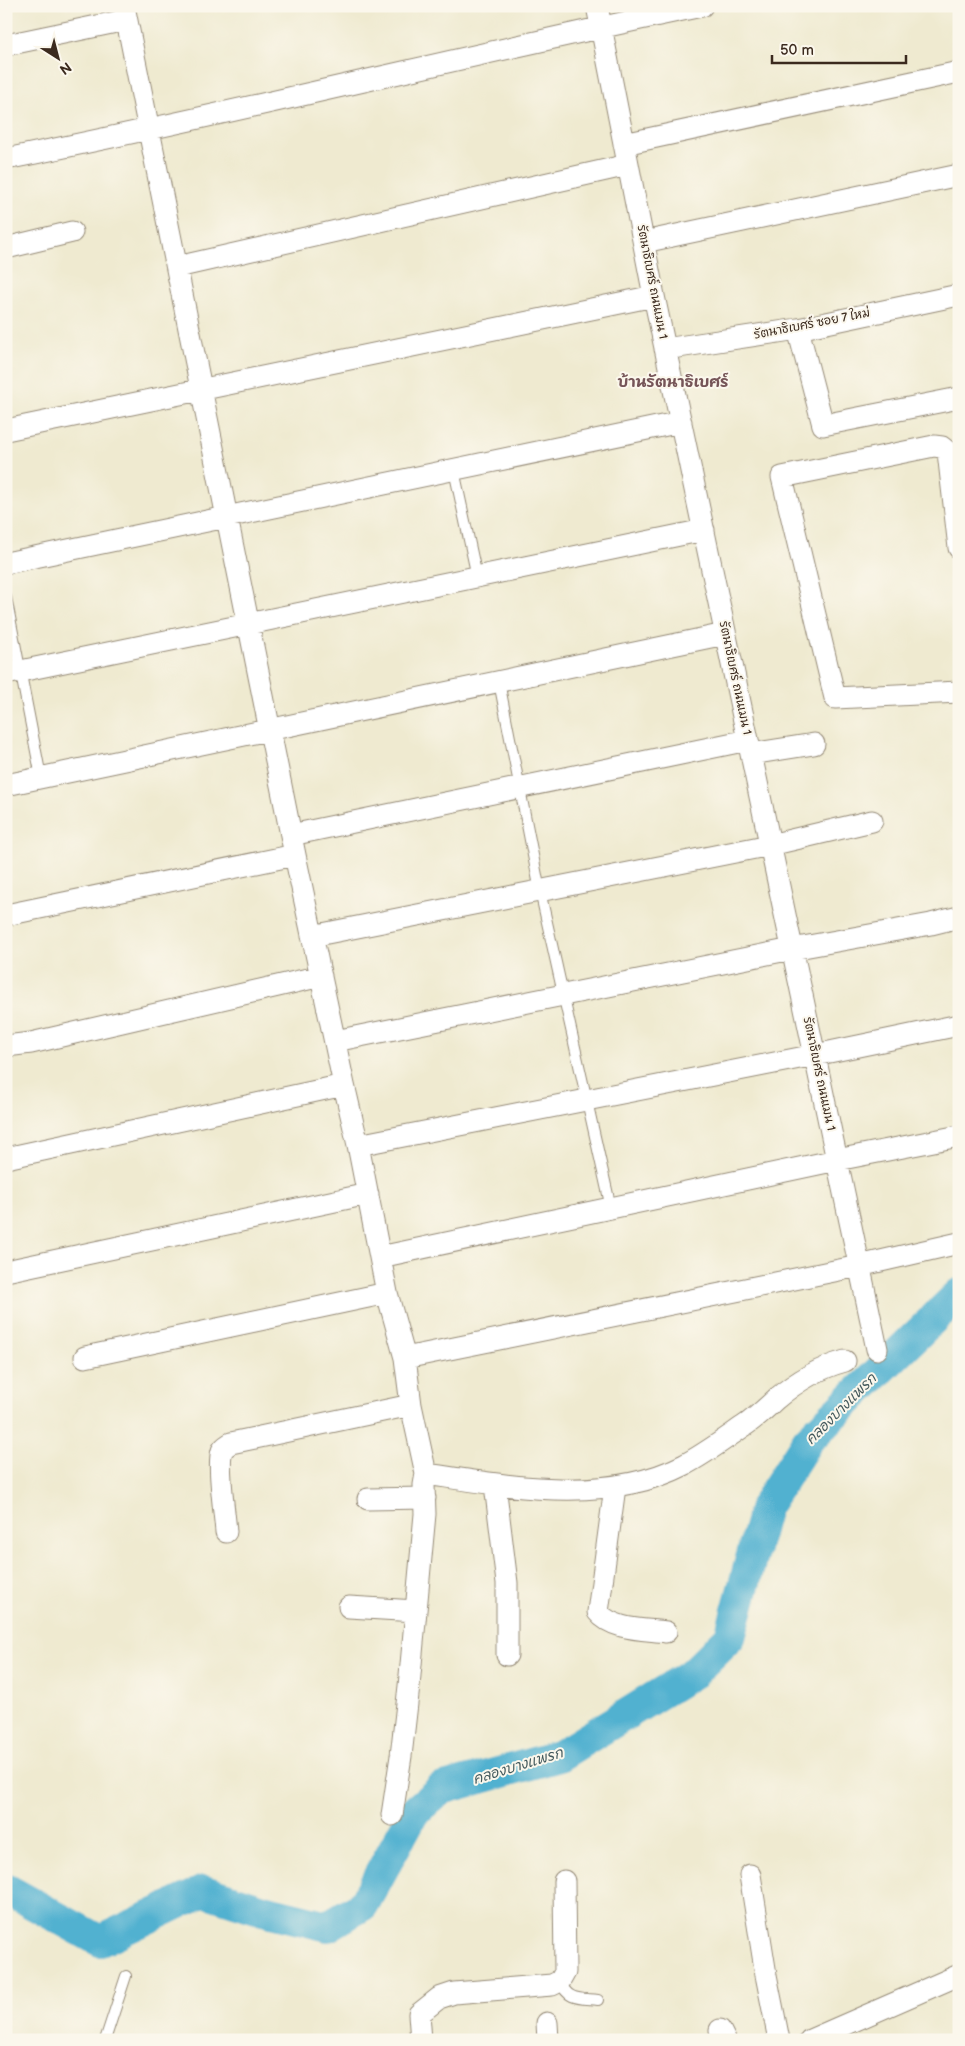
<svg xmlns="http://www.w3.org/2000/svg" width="965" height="2046" font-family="'Balsamiq Sans','Playpen Sans Thai',sans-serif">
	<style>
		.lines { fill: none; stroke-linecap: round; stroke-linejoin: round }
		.river { stroke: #51b1d0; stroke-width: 32 }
		.service-casing { stroke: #958a77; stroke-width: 12 }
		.minor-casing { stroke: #958a77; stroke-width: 23 }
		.service { stroke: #fff; stroke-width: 10 }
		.minor { stroke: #fff; stroke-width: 21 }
		.labels { text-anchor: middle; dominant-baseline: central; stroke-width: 4; stroke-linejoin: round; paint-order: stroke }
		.street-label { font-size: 12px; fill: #3b2a1e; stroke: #fbf7ec }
		.water-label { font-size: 14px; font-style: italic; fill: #43595c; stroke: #fbf7ec }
		.quarter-label { font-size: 15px; font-weight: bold; fill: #765558; stroke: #fbf7ec }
	</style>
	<rect width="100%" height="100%" fill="#fbf7ec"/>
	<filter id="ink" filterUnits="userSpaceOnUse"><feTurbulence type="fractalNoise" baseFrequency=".02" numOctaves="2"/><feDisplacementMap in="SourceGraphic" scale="10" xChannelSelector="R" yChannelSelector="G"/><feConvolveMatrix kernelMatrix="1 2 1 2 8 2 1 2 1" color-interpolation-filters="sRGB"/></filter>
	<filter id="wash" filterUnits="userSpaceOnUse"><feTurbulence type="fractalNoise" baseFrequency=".0096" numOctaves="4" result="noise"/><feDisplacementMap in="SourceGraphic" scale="20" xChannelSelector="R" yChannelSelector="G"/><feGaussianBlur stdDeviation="1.12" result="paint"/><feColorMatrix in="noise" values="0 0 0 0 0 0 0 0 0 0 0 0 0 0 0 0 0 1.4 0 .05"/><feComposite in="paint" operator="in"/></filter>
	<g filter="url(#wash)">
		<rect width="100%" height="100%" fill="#efead0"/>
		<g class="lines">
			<path class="river" d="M6 1889 100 1941 204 1891 263 1910 328 1926 363 1905 414 1812 441 1789 559 1756 693 1673 730 1637 765 1507 808 1440 959 1294"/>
		</g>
	</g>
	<g filter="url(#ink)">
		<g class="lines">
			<g class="service-casing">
				<path id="service" d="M454 470 477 577
					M6 597 41 777
					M499 682 540 891 611 1208
					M560 1981C568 2001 579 1998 598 2000
					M105 2040 126 1976"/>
			</g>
			<g class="minor-casing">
				<path id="minor" d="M124 6 295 855 344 1085 358 1145 387 1293 405 1358 411 1405 426 1474C509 1486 606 1505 684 1465 705 1454 725 1439 744 1426 756 1418 766 1408 776 1399 797 1381 819 1368 845 1361
					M597 6 654 296 877 1349
					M6 45 126 20
					M624 144 959 72
					M6 159C239 113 469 54 702 6
					M644 242 959 175
					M6 248 72 232
					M177 267 628 165
					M798 329 823 425 959 398
					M665 349 798 329 959 295
					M6 430 654 296
					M959 548 948 452 942 447 934 446 782 477 835 698 959 692
					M6 563 681 422
					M6 674 704 530
					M751 754 814 744
					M6 785 725 634
					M291 835 748 740
					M6 915 295 855
					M312 936 770 845 872 821
					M335 1041 792 949 931 924 959 917
					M6 1046 31 1043 321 976
					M358 1145 815 1055 959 1025
					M6 1158 344 1085
					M380 1257 837 1160 959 1136
					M6 1271 368 1194
					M85 1357 387 1293
					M405 1358 859 1266 959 1243
					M495 1485 507 1583V1655
					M615 1487 598 1612C612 1630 644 1629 666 1632
					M368 1499 425 1498
					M226 1532C225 1516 217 1464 222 1451 224 1447 228 1445 231 1443L411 1405
					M349 1607 416 1611
					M392 1815 401 1756 409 1686 425 1514 424 1485 426 1474
					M750 1875 766 1975 779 2040
					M547 2023 548 2040
					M720 2030 725 2040
					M421 2040 419 2014 439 1998 454 1993 552 1985 560 1981 565 1972 564 1881
					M810 2040 959 1975"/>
			</g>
			<use href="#service" class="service"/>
			<use href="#minor" class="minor"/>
		</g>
	</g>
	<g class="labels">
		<g class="street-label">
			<text transform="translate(652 282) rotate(79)">รัตนาธิเบศร์ ถนนเมน 1</text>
			<text transform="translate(812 324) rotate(-11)">รัตนาธิเบศร์ ซอย 7 ใหม่</text>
			<text transform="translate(735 678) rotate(78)">รัตนาธิเบศร์ ถนนเมน 1</text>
			<text transform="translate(819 1074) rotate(78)">รัตนาธิเบศร์ ถนนเมน 1</text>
		</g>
		<g class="water-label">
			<text transform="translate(841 1409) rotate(-45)">คลองบางแพรก</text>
			<text transform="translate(518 1766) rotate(-17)">คลองบางแพรก</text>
		</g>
		<g class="quarter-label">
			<text x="673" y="382">บ้านรัตนาธิเบศร์</text>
		</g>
	</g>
	<rect width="965" height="2046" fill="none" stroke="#fbf7ec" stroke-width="25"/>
	<g transform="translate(58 58) rotate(144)" stroke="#fbf7ec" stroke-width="4" paint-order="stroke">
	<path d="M0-4L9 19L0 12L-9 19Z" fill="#3b2a1e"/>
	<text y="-8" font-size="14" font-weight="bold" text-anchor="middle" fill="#3b2a1e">N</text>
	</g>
	<path d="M772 55v8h134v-8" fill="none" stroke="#3b2a1e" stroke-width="2.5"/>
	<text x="780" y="55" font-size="15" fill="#3b2a1e" stroke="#fbf7ec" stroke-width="4" paint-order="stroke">50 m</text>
</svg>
